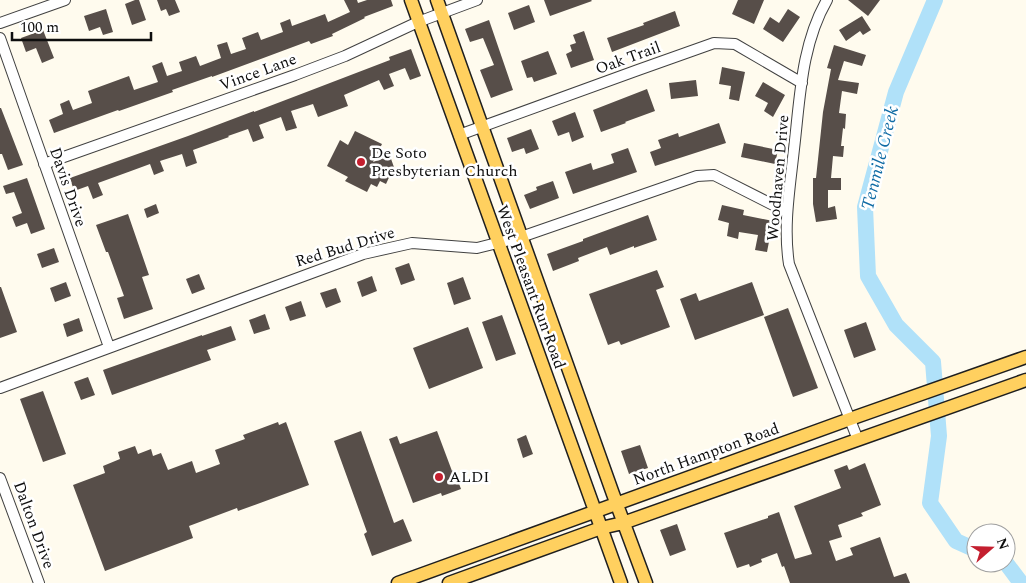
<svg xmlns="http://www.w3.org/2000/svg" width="1026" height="583" font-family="Spectral,serif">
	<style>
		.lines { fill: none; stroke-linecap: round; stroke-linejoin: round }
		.river { stroke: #b0e1f9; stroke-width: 16 }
		.building { fill: #574e49 }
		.minor-casing { stroke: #414141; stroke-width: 12 }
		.major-casing { stroke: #1f1f1f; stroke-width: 15 }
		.minor { stroke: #fff; stroke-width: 10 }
		.major { stroke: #ffd05f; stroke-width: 12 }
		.poi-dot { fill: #c41f2f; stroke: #fff; stroke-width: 2 }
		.labels { text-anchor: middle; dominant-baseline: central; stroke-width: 5; stroke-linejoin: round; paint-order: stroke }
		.street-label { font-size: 16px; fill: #0e0e0e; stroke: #fff }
		.poi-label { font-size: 16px; fill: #0e0e0e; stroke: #fff; text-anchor: start }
		.water-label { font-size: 18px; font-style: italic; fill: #116ca5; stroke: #fff }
	</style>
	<rect width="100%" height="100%" fill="#fffbee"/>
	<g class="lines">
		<path class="river" d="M935 0 896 92 865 207 868 276 896 325 933 362 939 436 930 503 956 541 976 550
			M1006 563 1021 583"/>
	</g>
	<path class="building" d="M135 0H139L146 20 132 25 125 4Z
		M157 0H175L180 12 169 16 166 9 161 11Z
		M344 0H357L358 3 367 0H391L393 6 364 17 365 18 332 34 333 36 311 44 309 41 212 77V76L172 90 173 92 119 111 118 110 54 133 49 120 63 114 60 104 69 100 73 110 92 103 88 91 129 76 134 90 158 82 152 66 162 62 167 76 182 71 179 62 196 56 200 66 221 58 217 45 227 42 231 54 246 49 242 38 258 32 261 40 283 32 280 23 290 19 292 26 325 14 328 22 350 12Z
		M544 0H591L592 1 550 16Z
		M738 0H764L754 24 732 14Z
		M848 0H880L868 16Z
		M529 5 535 22 514 30 508 13Z
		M106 9 113 32 103 35 100 27 89 31 84 16Z
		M788 9 800 17 783 42 763 29 770 17 779 23Z
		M675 11 680 26 612 52 607 38 644 25 643 23Z
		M862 16 871 30 863 35 860 31 846 41 839 30Z
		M489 20 513 90 491 98 480 70 494 65 483 38 470 42 465 29Z
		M43 30 54 58 42 63 36 48 26 52 21 38Z
		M584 31 594 60 571 68 566 54 572 51 570 45 576 43 573 35Z
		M834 45 866 55 862 66 844 61 838 80 859 83 857 94 842 91 839 113 846 114 845 129 843 128 841 146H844L843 157 833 156 831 178H841V190H828V208L835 206 837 219 816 222 813 204V178H816L823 112 831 69 827 68Z
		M411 49 421 76 410 80 405 68 389 74 394 86 384 90 379 80 344 95 348 106 318 117 313 104 291 111 297 128 286 131 281 117 259 125 264 138 253 142 248 129 228 136 229 137 193 150 197 163 186 167 182 154 160 161 164 171 154 175 150 164 131 171 98 183 103 195 93 199 88 186 74 191 70 178 188 136 254 111V112L296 96 390 60 389 57Z
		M548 51 557 74 534 82 532 77 527 78 521 61Z
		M722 67 745 72 739 101 729 99 731 86 719 84Z
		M696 80 698 96 671 99 669 83Z
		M763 82 785 95 773 117 764 111 768 103 755 96Z
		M647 89 655 111 625 122 626 123 601 132 593 110Z
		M0 108H1L23 165 8 170 2 154H0Z
		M575 112 584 137 572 142 569 132 558 136 552 121Z
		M719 123 726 143 655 166 650 152 661 148 658 140 678 133 679 137Z
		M531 129 539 149 526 154 524 148 512 152 507 138Z
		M355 131 382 144 373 162 390 156 395 170 392 171 386 184 380 181 377 187 371 184 367 192 345 181 348 177 327 166 340 140 348 145Z
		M744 143 778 150 775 164 741 157Z
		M628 148 637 172 573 194 565 172 591 163 593 170 614 163 611 154Z
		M27 178 45 229 31 234 27 223 16 227 12 217 22 213 14 192 6 194 3 186Z
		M553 181 559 198 530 209 524 195 537 190 536 187Z
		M156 204 159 213 147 218 144 209Z
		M722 205 744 210 743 215 773 221 767 252 755 250 758 235 739 232 738 239 727 236 729 223 718 220Z
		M128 214 149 275 142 277 153 309 124 319 117 298 124 296 108 252H106L96 225Z
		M648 215 657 240 634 248V246L610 255 607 247 578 258 579 261 553 271 547 254 583 241V239Z
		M54 248 59 262 42 268 37 254Z
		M409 263 415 280 401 285 395 268Z
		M657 270 664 287 656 290 670 327 621 345 619 341 608 345 589 294Z
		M199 274 205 289 192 294 186 279Z
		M372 276 377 291 362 297 357 282Z
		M463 277 471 299 454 305 447 283Z
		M66 282 71 296 55 302 50 288Z
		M752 282 764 315 695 340 680 299 696 293 699 301Z
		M0 287H1L17 332 0 338Z
		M336 288 341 302 326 308 320 293Z
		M301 301 306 316 290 321 285 307Z
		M788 308 818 388 793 397 764 317Z
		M265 314 270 329 254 334 249 320Z
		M502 315 516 354 496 361 482 322Z
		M79 318 83 331 67 337 63 324Z
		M866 322 876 350 854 358 844 330Z
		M231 326 236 340 207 350 211 360 112 395 103 370 202 335V336Z
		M468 327 483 368 429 389 413 348Z
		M88 377 95 395 81 400 74 382Z
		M43 391 66 454 43 462 20 399Z
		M278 422 279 425 286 422 309 485 238 511 237 508 189 526 193 538 105 571 73 485 105 473 103 466 120 459 118 452 135 446 138 454 151 449 153 456 161 453 168 470 192 461 196 473 220 464 215 450 245 439 243 435Z
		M361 431 394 523 403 519 412 541 372 556 364 534 367 532 334 441Z
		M437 431 452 471 454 470 461 489 442 496 441 493 413 503 389 439 397 436 400 444Z
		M526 435 533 454 523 458 517 439Z
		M640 445 648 468 629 474 621 451Z
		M865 463 881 505 861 513 863 516 838 525 842 537 829 541 836 561 853 555 850 548 880 537 894 577 906 573 910 583H790L784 566 782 567 777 553 761 559 762 562 750 567 749 564 737 568 724 533 768 518V516L779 512 795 559 812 554 794 506 841 488 834 470 847 465 849 470Z
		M677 524 686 550 670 556 660 530Z"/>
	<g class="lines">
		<g class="minor-casing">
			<path id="minor" d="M827 0C801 45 800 99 794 149 790 187 783 226 789 264L858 440
				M0 23 65 0
				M0 38 109 347
				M459 135 638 70 714 43 735 44 802 83
				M44 164 295 75 345 56 418 22 477 0
				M0 388 363 254 412 243 477 248 521 237 697 176 714 175 787 212
				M0 478 39 583"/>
		</g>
		<g class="major-casing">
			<path id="major" d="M411 0 621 583
				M437 0 613 494 646 583
				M398 583 850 419 1026 357
				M449 583 601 528 623 523 1026 380"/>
		</g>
		<use href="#minor" class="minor"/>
		<use href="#major" class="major"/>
	</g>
	<g class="poi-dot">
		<circle cx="361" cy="162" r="5"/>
		<circle cx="439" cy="477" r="5"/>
	</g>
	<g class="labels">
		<g class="street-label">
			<text transform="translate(628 58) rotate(-20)">Oak Trail</text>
			<text transform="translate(258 72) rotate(-20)">Vince Lane</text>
			<text transform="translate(778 178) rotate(-85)">Woodhaven Drive</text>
			<text transform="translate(68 187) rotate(71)">Davis Drive</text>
			<text transform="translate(345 247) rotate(-17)">Red Bud Drive</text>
			<text transform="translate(531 287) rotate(70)">West Pleasant Run Road</text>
			<text transform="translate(706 454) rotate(-20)">North Hampton Road</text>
			<text transform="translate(34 525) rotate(70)">Dalton Drive</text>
		</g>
		<g class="poi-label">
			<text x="371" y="153">De Soto<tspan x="371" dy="18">Presbyterian Church</tspan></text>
			<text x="449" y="477">ALDI</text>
		</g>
		<g class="water-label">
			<text transform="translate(880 158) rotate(-76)">Tenmile Creek</text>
		</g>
	</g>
	<g transform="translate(991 548) rotate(70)"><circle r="24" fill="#ffffff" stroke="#9f9f9f"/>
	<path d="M0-4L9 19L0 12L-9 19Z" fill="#c41f2f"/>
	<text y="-8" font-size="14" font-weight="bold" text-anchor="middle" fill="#0e0e0e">N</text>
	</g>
	<path d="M12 32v8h139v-8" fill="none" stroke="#0e0e0e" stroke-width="2.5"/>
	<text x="20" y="32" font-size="15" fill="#0e0e0e" stroke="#ffffff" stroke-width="4" paint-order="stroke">100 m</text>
</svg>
